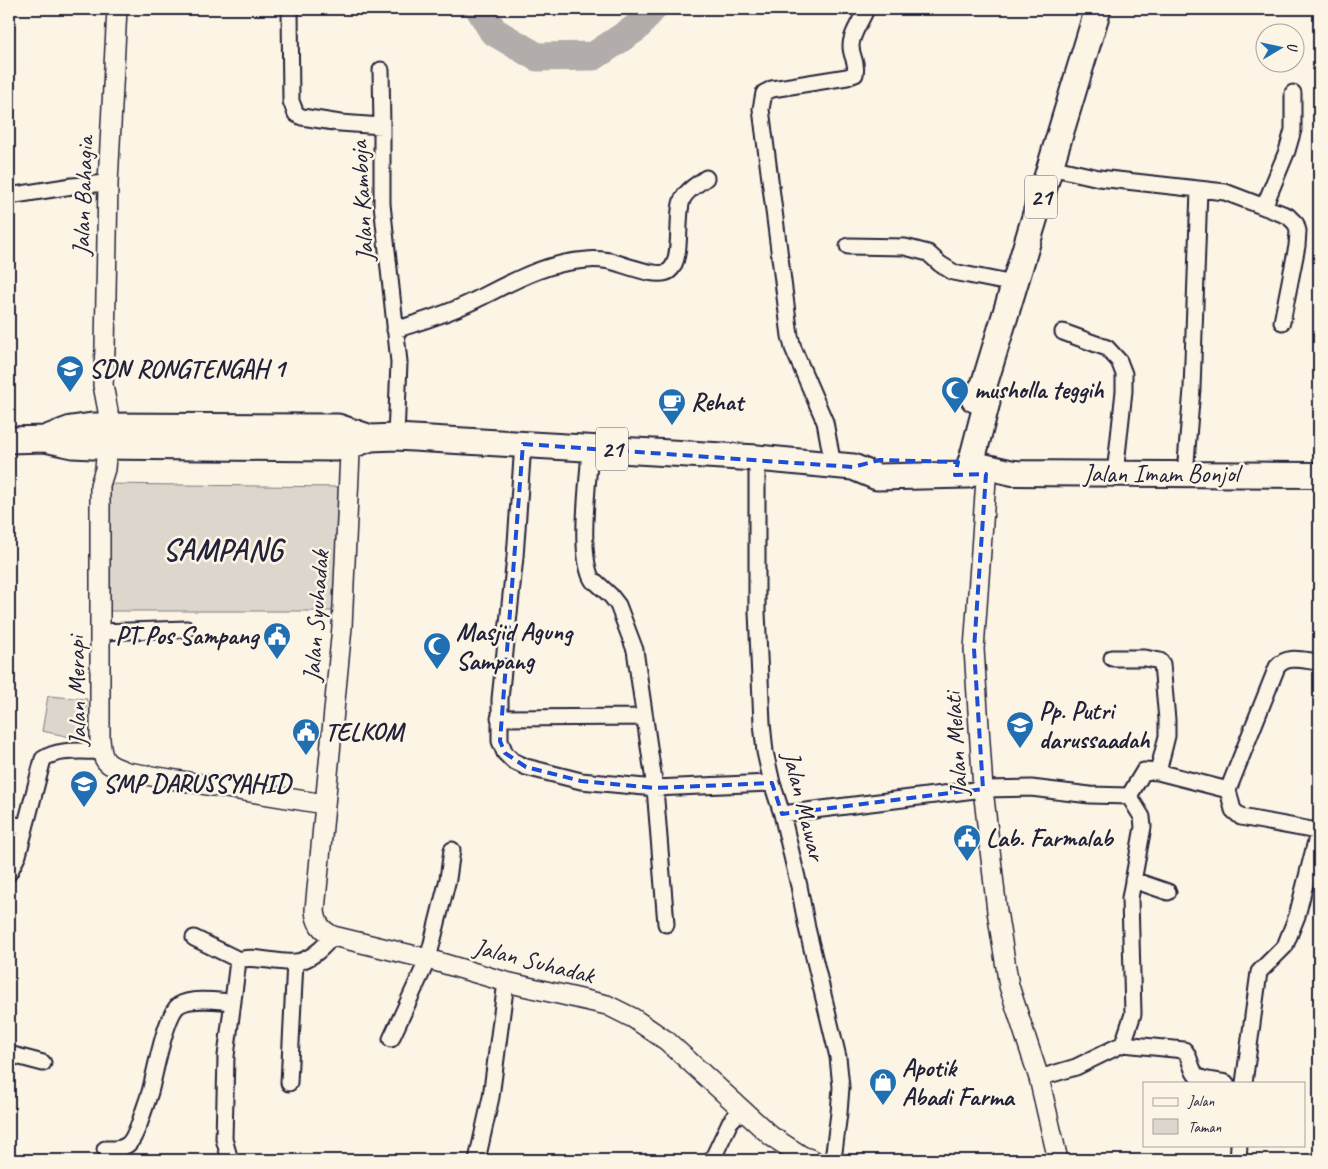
<svg xmlns="http://www.w3.org/2000/svg" width="1328" height="1169" font-family="Caveat,sans-serif">
	<style>
		.green { fill: #dcd6cc; stroke: #7f7c84 }
		.lines { fill: none; stroke-linecap: round; stroke-linejoin: round }
		.river { stroke: #b2adab; stroke-width: 29 }
		.minor-casing { stroke: #22223b; stroke-width: 19 }
		.tertiary-casing { stroke: #22223b; stroke-width: 22 }
		.primary-casing { stroke: #22223b; stroke-width: 28 }
		.trunk-casing { stroke: #22223b; stroke-width: 29 }
		.minor { stroke: #fcf5e5; stroke-width: 15 }
		.tertiary { stroke: #fcf5e5; stroke-width: 19 }
		.primary { stroke: #fcf5e5; stroke-width: 24 }
		.trunk { stroke: #fcf5e5; stroke-width: 25 }
		.marked { fill: none; stroke: #1d4ed8; stroke-width: 4; stroke-dasharray: 10 6; stroke-linejoin: round }
		.labels { text-anchor: middle; dominant-baseline: central; stroke-width: 5; stroke-linejoin: round; paint-order: stroke }
		.shield { fill: #fcf5e5; stroke: #63616e; stroke-width: 1 }
		.shield-label { font-size: 24px; font-weight: bold; fill: #22223b }
		.street-label { font-size: 25px; fill: #22223b; stroke: #fcf5e5 }
		.poi-label { font-size: 25px; font-weight: bold; fill: #22223b; stroke: #fcf5e5; text-anchor: start }
		.district-label { font-size: 30px; font-weight: bold; letter-spacing: 1px; fill: #22223b; stroke: #fcf5e5 }
	</style>
	<rect width="100%" height="100%" fill="#fcf5e5"/>
	<filter id="ink" filterUnits="userSpaceOnUse"><feTurbulence type="fractalNoise" baseFrequency=".02" numOctaves="2"/><feDisplacementMap in="SourceGraphic" scale="10" xChannelSelector="R" yChannelSelector="G"/><feConvolveMatrix kernelMatrix="1 2 1 2 8 2 1 2 1" color-interpolation-filters="sRGB"/></filter>
	<g filter="url(#ink)">
		<path class="green" d="M106 484 339 487 333 611H105Z
			M48 696 87 699 85 740 42 731Z"/>
		<g class="lines">
			<path class="river" d="M480 9 493 31 537 57 594 56 636 28 652 9"/>
			<g class="minor-casing">
				<path id="minor" d="M290 9 291 101 296 114 302 117 340 123 382 126V204L399 362 396 437
					M381 70 382 126
					M1050 167 1099 178 1225 192 1288 216 1296 224 1298 231 1297 246 1282 322
					M9 196 72 186 108 183
					M1264 207 1287 151 1293 130V93
					M848 246 905 247 928 253 940 264 953 272 1014 284
					M395 330C419 322 444 315 467 304 508 285 540 263 587 260 594 259 603 260 610 261 623 264 658 279 669 271 684 260 675 214 683 198 688 189 698 184 706 178
					M1063 332 1107 348 1119 361 1124 374V391L1115 474
					M523 444 515 557 500 699V741L505 753 513 761 526 767 581 781 655 788 772 783
					M590 448C589 479 577 556 593 581L596 582 611 596 618 605 635 650 655 788 666 924
					M757 458V612L762 723 765 752 772 783 782 814 799 886 807 928 838 1057 841 1087 839 1113 833 1160
					M833 465 825 422 793 348 790 336 761 109 764 93 772 89 847 77 855 74C858 61 851 58 851 46 851 34 862 20 866 9
					M1185 474 1192 389 1199 190
					M100 632 187 629
					M1112 658H1145L1160 661 1162 664 1167 720V736L1158 772
					M499 718 645 717
					M1228 790 1277 667C1287 654 1305 661 1319 662
					M1129 796 1144 771 1158 772 1228 790 1233 810 1241 817 1317 831 1318 833 1297 916 1285 946 1259 972 1244 1083
					M782 814 983 789 1031 788 1090 795 1129 796
					M9 823 25 828 43 759C59 748 83 752 101 751
					M9 873 18 855 25 828
					M1133 880 1168 892
					M194 938 239 960
					M391 1039 428 959 448 879 452 850
					M1123 1044 1184 1050C1192 1057 1190 1075 1201 1078 1208 1081 1218 1081 1226 1083
					M9 1054 43 1063
					M1039 1078 1076 1067 1123 1044 1133 1014 1130 898 1143 827 1142 817 1129 796
					M289 1083 295 962
					M105 1149C113 1149 120 1150 127 1145 133 1141 137 1129 140 1122 143 1112 147 1102 150 1092 155 1074 165 1015 179 1005 192 997 218 1001 233 1002
					M230 1160 224 1139 226 1056 238 961C252 952 288 969 306 959 317 954 325 945 333 936
					M477 1160 491 1097 506 982
					M712 1160 730 1122 742 1109
					M1238 1160 1239 1145"/>
			</g>
			<g class="tertiary-casing">
				<path id="tertiary" d="M117 9 108 183 105 349 103 385 108 411 107 445 105 469 100 485V739C102 763 106 764 127 772L324 804
					M351 432 342 627 315 910C316 923 321 930 333 936L428 959 506 982 607 1005 633 1018 667 1041 771 1136 802 1156 813 1160
					M987 466 974 649 983 789 997 911 1009 986 1039 1078 1058 1160"/>
			</g>
			<g class="primary-casing">
				<path id="primary" d="M970 463 1013 473 1319 475"/>
			</g>
			<g class="trunk-casing">
				<path id="trunk" d="M974 399 984 385 1098 9
					M47 438 71 429 92 426 338 427 371 438
					M9 440 45 439 73 445 93 446 336 448 352 445 371 438 396 437 757 458 853 467 877 477 968 475 987 402 984 385"/>
			</g>
			<use href="#minor" class="minor"/>
			<use href="#tertiary" class="tertiary"/>
			<use href="#primary" class="primary"/>
			<use href="#trunk" class="trunk"/>
		</g>
	</g>
	<path class="marked" d="M523 444 853 467 880 460 958 462 955 475 986 474 974 649 983 789 782 814 772 783 655 788 581 781 526 767 505 753 500 741Z"/>
	<defs>
		<g id="school-pin" transform="scale(1.4375)"><path d="M0 17L-7.5 6A9.5 9.5 0 1 1 7.5 6Z" fill="#1f6fb2" stroke="#fcf5e5"/><path d="M0-5L7-2L0 1L-7-2ZM-4 1L0 2.5L4 1V4Q0 6-4 4Z" fill="#fff"/></g>
		<g id="mosque-pin" transform="scale(1.4375)"><path d="M0 17L-7.5 6A9.5 9.5 0 1 1 7.5 6Z" fill="#1f6fb2" stroke="#fcf5e5"/><path d="M3.5-4.9A6 6 0 1 0 3.5 4.9A5 5 0 1 1 3.5-4.9Z" fill="#fff"/></g>
		<g id="cafe-pin" transform="scale(1.4375)"><path d="M0 17L-7.5 6A9.5 9.5 0 1 1 7.5 6Z" fill="#1f6fb2" stroke="#fcf5e5"/><path d="M-5.5-4.5H6V0H3Q3 3.5 0 3.5H-2.5Q-5.5 3.5-5.5 0ZM3-3.2v2h1.7v-2ZM-6 4.5H4V6H-6Z" fill="#fff"/></g>
		<g id="civic-pin" transform="scale(1.4375)"><path d="M0 17L-7.5 6A9.5 9.5 0 1 1 7.5 6Z" fill="#1f6fb2" stroke="#fcf5e5"/><path d="M-.6-6.5H3V-4.5H.6V-3L4-1V1h2V6H-6V1h2V-1L-.6-3ZM-1.2 2.5V6h2.4V2.5Z" fill="#fff"/></g>
		<g id="shop-pin" transform="scale(1.4375)"><path d="M0 17L-7.5 6A9.5 9.5 0 1 1 7.5 6Z" fill="#1f6fb2" stroke="#fcf5e5"/><path d="M-5-2.5h2.3a2.7 3.5 0 0 1 5.4 0H5L5.5 6h-11ZM-1.5-2.5h3a1.5 2.3 0 0 0-3 0Z" fill="#fff"/></g>
	</defs>
	<g fill-rule="evenodd">
		<use href="#school-pin" x="70" y="369"/>
		<use href="#mosque-pin" x="955" y="390"/>
		<use href="#cafe-pin" x="672" y="402"/>
		<use href="#civic-pin" x="277" y="636"/>
		<use href="#mosque-pin" x="437" y="646"/>
		<use href="#school-pin" x="1020" y="725"/>
		<use href="#civic-pin" x="306" y="732"/>
		<use href="#school-pin" x="84" y="784"/>
		<use href="#civic-pin" x="967" y="838"/>
		<use href="#shop-pin" x="883" y="1082"/>
	</g>
	<g class="labels">
		<g class="shield">
			<rect x="1025" y="175.5" width="32" height="43" rx="4"/>
			<rect x="596" y="427.5" width="32" height="43" rx="4"/>
		</g>
		<g class="shield-label">
			<text x="1041" y="197">21</text>
			<text x="612" y="449">21</text>
		</g>
		<g class="street-label">
			<text transform="translate(83 196) rotate(-88)">Jalan Bahagia</text>
			<text transform="translate(362 201) rotate(-93)">Jalan Kamboja</text>
			<text x="1161" y="474">Jalan Imam Bonjol</text>
			<text transform="translate(316 616) rotate(-86)">Jalan Syuhadak</text>
			<text transform="translate(77 691) rotate(-91)">Jalan Merapi</text>
			<text transform="translate(956 744) rotate(-94)">Jalan Melati</text>
			<text transform="translate(804 806) rotate(76)">Jalan Mawar</text>
			<text transform="translate(534 961) rotate(14)">Jalan Suhadak</text>
		</g>
		<g class="poi-label">
			<text x="89" y="369">SDN RONGTENGAH 1</text>
			<text x="974" y="390">musholla teggih</text>
			<text x="691" y="402">Rehat</text>
			<text x="456" y="632">Masjid Agung<tspan x="456" dy="29">Sampang</tspan></text>
			<text x="258" y="636" text-anchor="end">PT Pos Sampang</text>
			<text x="1039" y="711">Pp. Putri<tspan x="1039" dy="29">darussaadah</tspan></text>
			<text x="325" y="732">TELKOM</text>
			<text x="103" y="784">SMP DARUSSYAHID</text>
			<text x="986" y="838">Lab. Farmalab</text>
			<text x="902" y="1068">Apotik<tspan x="902" dy="29">Abadi Farma</tspan></text>
		</g>
		<g class="district-label">
			<text x="223" y="550">SAMPANG</text>
		</g>
	</g>
	<rect width="1328" height="1169" fill="none" stroke="#fcf5e5" stroke-width="30"/>
	<rect x="15" y="15" width="1298" height="1139" fill="none" stroke="#22223b" stroke-width="2" filter="url(#ink)"/>
	<rect x="1143" y="1082" width="162" height="65" fill="#fcf5e5" stroke="#a5a1a1"/>
	<rect x="1153" y="1098" width="25" height="8" fill="#fcf5e5" stroke="#a5a1a1"/>
	<text x="1188" y="1106" font-size="15" fill="#22223b">Jalan</text>
	<rect x="1153" y="1119" width="25" height="15" fill="#dcd6cc" stroke="#a5a1a1"/>
	<text x="1188" y="1132" font-size="15" fill="#22223b">Taman</text>
	<g transform="translate(1280 48) rotate(81)"><circle r="24" fill="#fcf5e5" stroke="#a5a1a1"/>
	<path d="M0-4L9 19L0 12L-9 19Z" fill="#1f6fb2"/>
	<text y="-8" font-size="14" font-weight="bold" text-anchor="middle" fill="#22223b">U</text>
	</g>
</svg>
